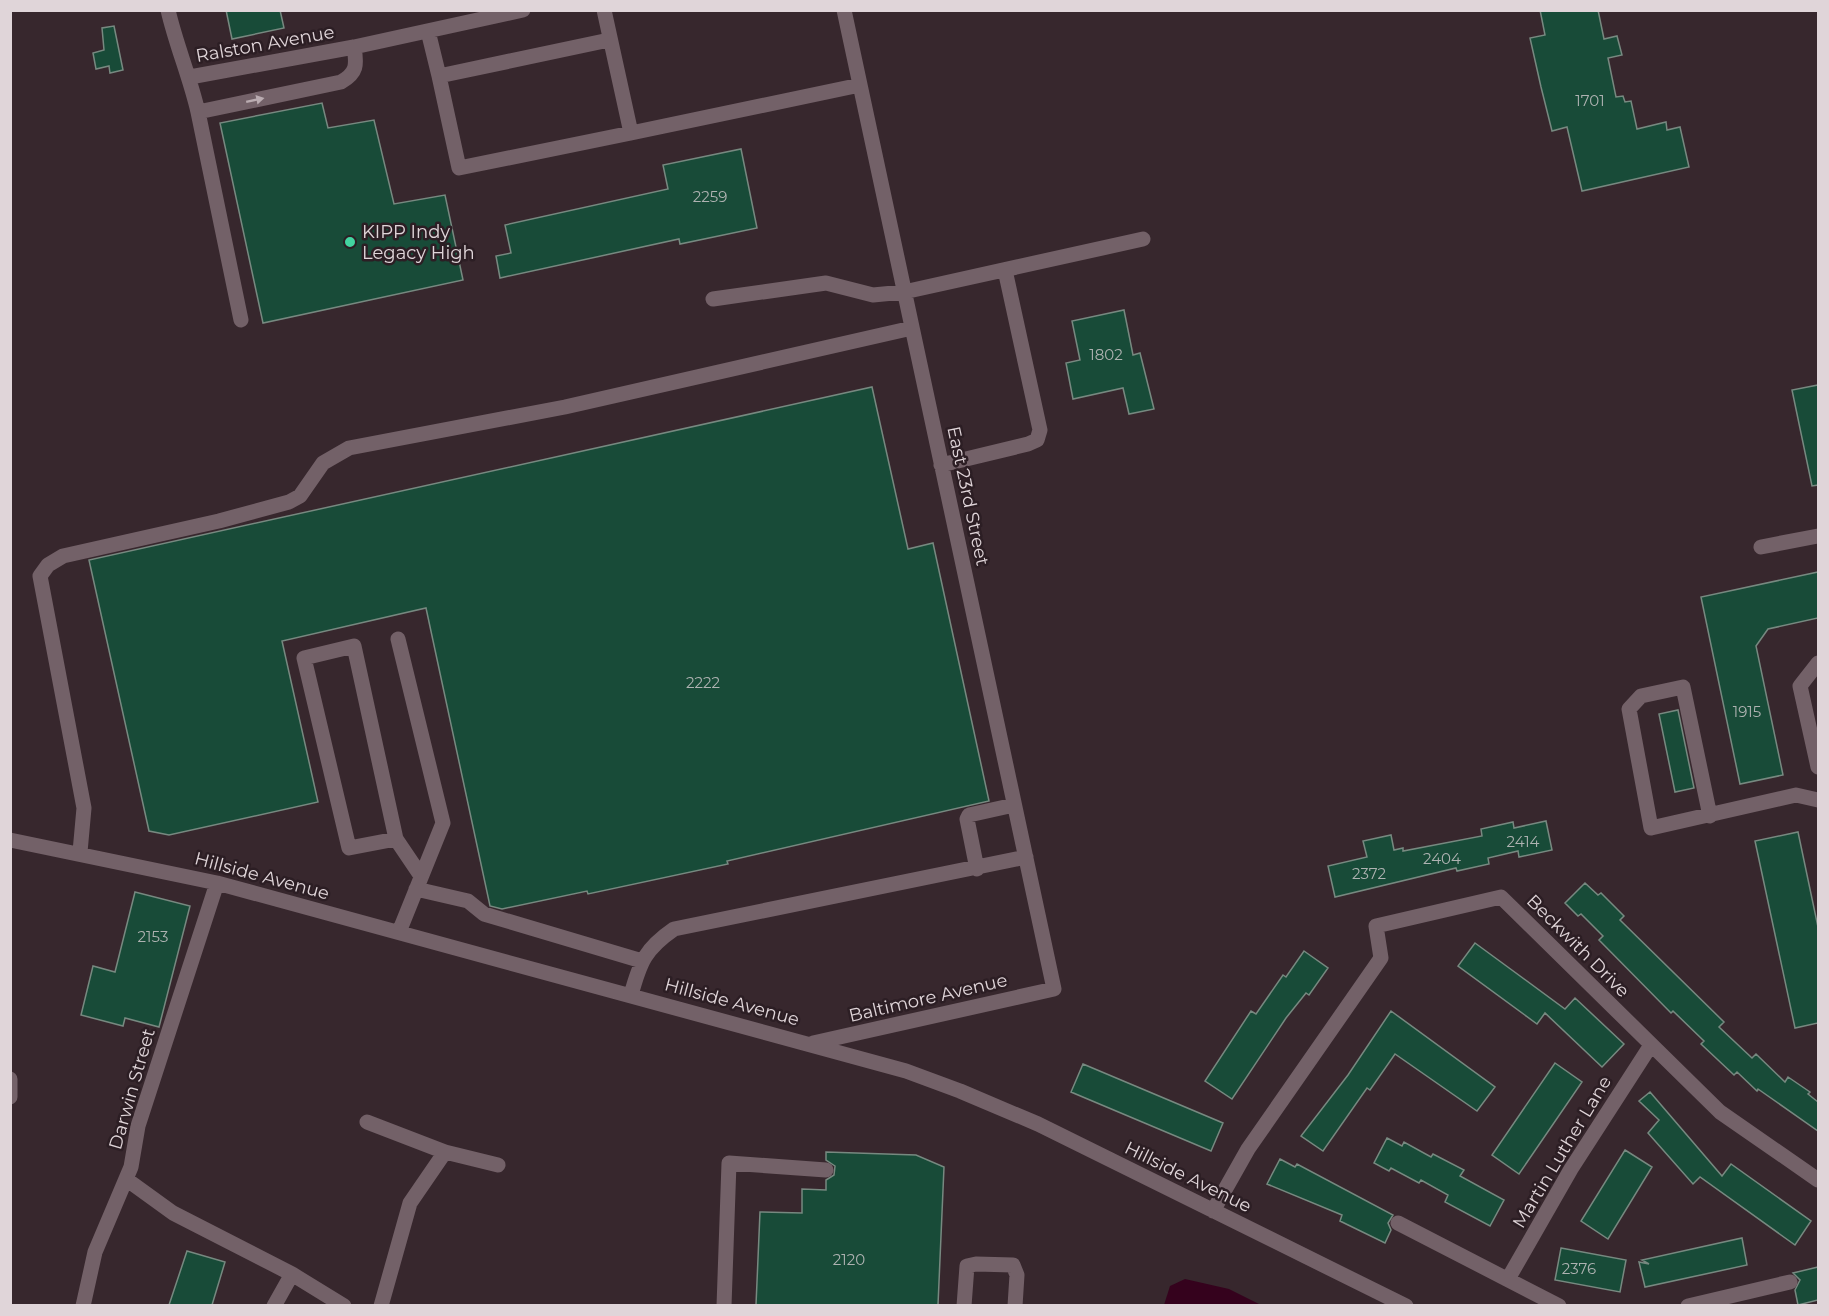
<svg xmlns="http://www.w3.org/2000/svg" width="1829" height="1316" font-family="Montserrat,sans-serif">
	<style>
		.water { fill: #35021d }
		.building { fill: #184b38; stroke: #778980; stroke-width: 1.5 }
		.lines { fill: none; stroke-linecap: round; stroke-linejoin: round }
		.minor { stroke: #736168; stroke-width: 15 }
		.oneway { fill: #baacb1 }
		.poi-dot { fill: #43d4a0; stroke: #2c1e24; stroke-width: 2 }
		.labels { text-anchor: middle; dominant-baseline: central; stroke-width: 5; stroke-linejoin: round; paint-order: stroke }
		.number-label { font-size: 15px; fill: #aeb2b1 }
		.street-label { font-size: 18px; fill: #e0d5d9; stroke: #2c1e24 }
		.poi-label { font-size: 18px; fill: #e0d5d9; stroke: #2c1e24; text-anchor: start }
	</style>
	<rect width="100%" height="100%" fill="#37272d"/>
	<path class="water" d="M1185 1279 1229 1289 1261 1305H1164L1170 1286Z"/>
	<path class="building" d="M226 10H280L284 28 232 39Z
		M1540 10H1598L1604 39 1617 36 1622 55 1608 58 1616 97 1623 96 1625 102 1631 101 1637 129 1666 122 1667 130 1680 127 1689 167 1582 191 1567 127 1552 131 1541 87 1530 38 1545 35Z
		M114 26 123 70 110 73 109 66 96 69 93 53 104 50 102 28Z
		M322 103 328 128 374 120 394 204 445 195 463 280 263 323 220 123Z
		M741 149 757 228 680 244 679 239 500 278 496 256 511 253 505 225 668 189 663 165Z
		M1124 310 1133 355 1140 353 1154 409 1129 414 1123 388 1073 399 1066 363 1080 360 1072 321Z
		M1818 385V485L1812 486 1792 390Z
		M872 387 908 549 933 543 989 801 727 861 728 864 588 894 587 891 502 909 490 906 426 608 282 641 318 802 169 835 149 831 89 560Z
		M1818 572V618L1768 629 1756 646 1783 775 1740 784 1701 597Z
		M1678 710 1694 788 1675 792 1659 714Z
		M1546 821 1552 850 1519 857 1518 851 1488 858 1489 864 1457 871 1456 868 1335 897 1328 866 1367 857 1363 841 1391 835 1394 850 1403 848V851L1482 836 1481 829 1513 822 1514 828Z
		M1798 832 1818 927V1023L1795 1028 1755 841Z
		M1585 883 1598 895 1601 893 1624 916 1620 920 1724 1022 1719 1027 1752 1058 1756 1054 1785 1082 1788 1077 1810 1092 1808 1094 1818 1102V1131L1758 1089 1757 1091 1737 1072 1734 1075 1701 1044 1704 1041 1673 1011 1671 1013 1599 940 1603 936 1581 914 1578 916 1565 903Z
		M135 892 190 906 159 1027 125 1018 123 1026 81 1015 93 966 115 972Z
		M1475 943 1565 1009 1575 998 1624 1044 1602 1067 1545 1013 1537 1024 1458 966Z
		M1304 951 1328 968 1309 995 1306 993 1286 1018 1232 1099 1205 1081 1251 1011 1256 1014 1283 975 1286 977Z
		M1391 1011 1495 1087 1477 1111 1395 1054 1370 1090 1367 1088 1323 1151 1301 1136 1348 1075Z
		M1555 1063 1582 1082 1519 1174 1492 1155Z
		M1083 1064 1223 1123 1211 1151 1071 1092Z
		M1650 1092 1722 1176 1731 1164 1811 1221 1795 1245 1700 1177 1693 1184 1648 1133 1659 1120 1639 1101Z
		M1387 1138 1402 1146 1404 1142 1431 1157 1433 1154 1464 1170 1460 1176 1504 1200 1490 1226 1445 1202 1448 1195 1421 1180 1419 1183 1391 1168 1389 1171 1374 1163Z
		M1625 1150 1652 1167 1608 1239 1581 1221Z
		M826 1152 916 1155 944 1167 938 1305H756L760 1212 802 1213V1189L826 1190V1180L834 1175 835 1166 826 1160Z
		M1280 1159 1295 1167 1297 1164 1393 1215 1388 1223 1391 1230 1385 1243 1340 1221 1342 1215 1267 1184Z
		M1742 1238 1747 1265 1645 1287 1639 1262 1649 1264 1642 1260Z
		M1561 1248 1626 1260 1620 1292 1555 1280Z
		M187 1251 225 1262 212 1305H169Z
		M1818 1267V1300L1798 1305 1795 1290 1800 1280 1793 1273Z"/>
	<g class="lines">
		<path class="minor" d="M168 10C176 45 190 77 198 112L241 320
			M604 10 631 133 459 168 439 76 609 40
			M428 31 439 76
			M190 77 354 47 523 10
			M198 112 341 82C357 73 357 65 354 47
			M631 133 860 85
			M713 299 826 283 873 295 904 292 1143 239
			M941 465 1028 444 1037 440 1040 430 1005 270
			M1761 547 1818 536
			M398 639 443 823 399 932
			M1818 663 1800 686 1818 767
			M1710 816 1683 687 1641 696 1629 709 1651 828 1796 795 1818 800
			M396 839 349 848 304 658 354 646 396 839 421 876
			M10 840 217 883 906 1071 960 1091 1038 1124 1406 1306
			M80 852 84 808 40 576 48 565 63 556 219 521 289 502 300 496 323 463 349 448 565 407 912 328
			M977 869 967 819 969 815 1014 805
			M416 889 468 901 484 914 642 961
			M631 995C640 962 645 949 674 929L1026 857
			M813 1043 1054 989 844 10
			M10 1079V1097
			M367 1122 445 1152 498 1165
			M126 1179 173 1213 292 1274 344 1306
			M1213 1211 1248 1149 1381 958 1376 926 1501 897 1720 1112 1818 1180
			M1398 1223 1559 1306
			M1508 1279 1571 1169 1651 1045
			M83 1306 95 1252 131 1167 138 1126 217 883
			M274 1306 292 1274
			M381 1306 410 1203 445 1152
			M724 1306 729 1163 826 1170
			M964 1306 967 1266 976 1264 1013 1265 1017 1275 1015 1306
			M1688 1306 1790 1282"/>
	</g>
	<defs><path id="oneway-solid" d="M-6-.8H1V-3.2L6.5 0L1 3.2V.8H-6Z" transform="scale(1.5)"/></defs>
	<use class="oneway" href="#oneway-solid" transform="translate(255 100) rotate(-12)"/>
	<circle class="poi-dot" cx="350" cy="242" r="6"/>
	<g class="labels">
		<g class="number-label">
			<text x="1590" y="100">1701</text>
			<text x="710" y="196">2259</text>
			<text x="1106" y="354">1802</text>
			<text x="703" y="682">2222</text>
			<text x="1747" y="711">1915</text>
			<text x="1523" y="841">2414</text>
			<text x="1442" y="858">2404</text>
			<text x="1369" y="873">2372</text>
			<text x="153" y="936">2153</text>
			<text x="849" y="1259">2120</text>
			<text x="1579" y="1268">2376</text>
		</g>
		<g class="street-label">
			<text transform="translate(265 44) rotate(-10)">Ralston Avenue</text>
			<text transform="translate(968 496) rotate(78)">East 23rd Street</text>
			<text transform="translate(262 876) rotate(15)">Hillside Avenue</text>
			<text transform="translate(1578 946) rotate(45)">Beckwith Drive</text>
			<text transform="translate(928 998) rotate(-13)">Baltimore Avenue</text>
			<text transform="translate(732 1002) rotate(15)">Hillside Avenue</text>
			<text transform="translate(132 1089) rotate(-74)">Darwin Street</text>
			<text transform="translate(1562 1152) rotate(-59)">Martin Luther Lane</text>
			<text transform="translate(1188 1177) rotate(26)">Hillside Avenue</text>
		</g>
		<g class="poi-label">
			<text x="362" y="232">KIPP Indy<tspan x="362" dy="21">Legacy High</tspan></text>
		</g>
	</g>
	<rect width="1829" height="1316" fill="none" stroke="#e0d5d9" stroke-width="24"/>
</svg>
